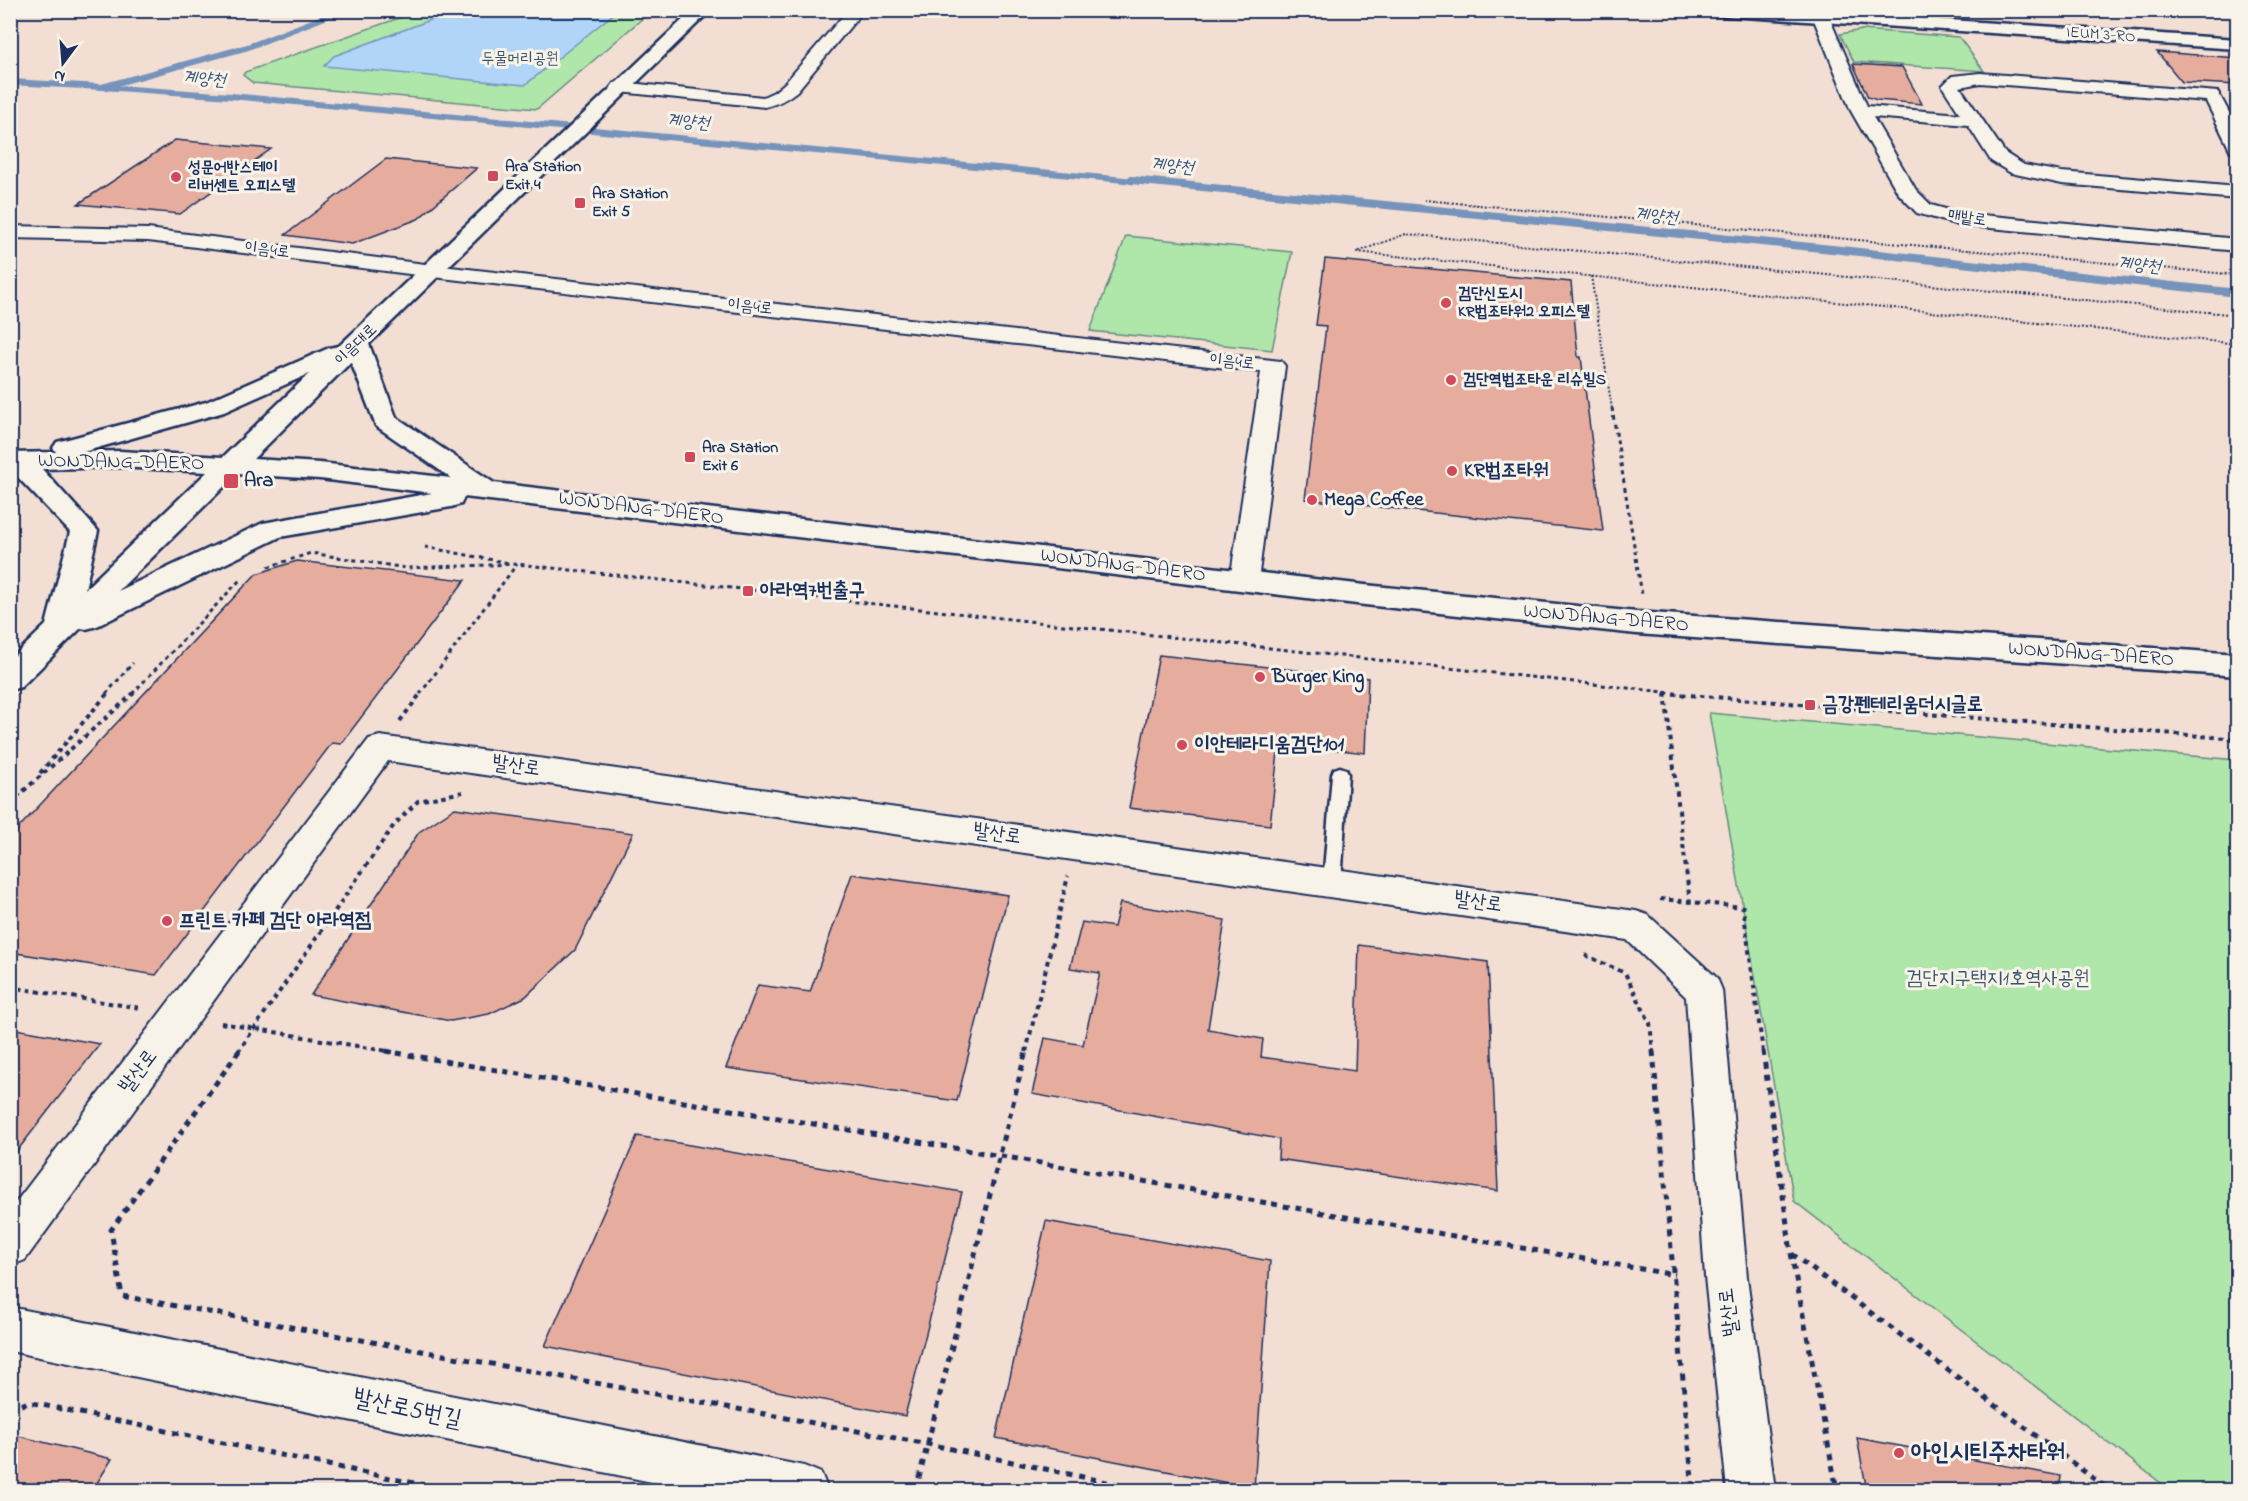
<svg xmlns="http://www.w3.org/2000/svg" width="2248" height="1501" font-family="'Indie Flower','Poor Story',sans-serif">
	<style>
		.green { fill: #afe6a9; stroke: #658a84; stroke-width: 1.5 }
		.water { fill: #b0d5f9; stroke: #7493bb; stroke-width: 1.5 }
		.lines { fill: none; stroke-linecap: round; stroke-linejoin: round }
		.stream-far1 { stroke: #7493bb; stroke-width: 6 }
		.stream { stroke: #7493bb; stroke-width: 8 }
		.building { fill: #e6ad9e; stroke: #1b2f5e; stroke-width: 1.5 }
		.lane-casing { stroke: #1b2f5e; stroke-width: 5 }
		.street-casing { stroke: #1b2f5e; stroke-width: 4 }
		.secondary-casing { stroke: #1b2f5e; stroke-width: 5 }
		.path-far3 { stroke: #1b2f5e; stroke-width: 2; stroke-dasharray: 2 2; stroke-linecap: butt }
		.path-far2 { stroke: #1b2f5e; stroke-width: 3; stroke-dasharray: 4 4; stroke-linecap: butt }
		.path-far1 { stroke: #1b2f5e; stroke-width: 4; stroke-dasharray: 4.5 4.5; stroke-linecap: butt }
		.path { stroke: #1b2f5e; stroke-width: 5; stroke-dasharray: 6 6; stroke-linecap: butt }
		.lane { fill: #f7f3e8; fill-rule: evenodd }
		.street { fill: #f7f3e8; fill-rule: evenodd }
		.secondary { fill: #f7f3e8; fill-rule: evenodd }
		.poi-dot { fill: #d1495b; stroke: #f7f3e8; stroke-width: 2 }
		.labels { text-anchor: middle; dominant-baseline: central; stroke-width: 6; stroke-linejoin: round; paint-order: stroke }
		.far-street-label { font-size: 16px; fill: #1b2f5e; stroke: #f7f3e8 }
		.far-park-label { font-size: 16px; fill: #39546d; stroke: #f7f3e8 }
		.far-poi-label { font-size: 16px; font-weight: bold; fill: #1b2f5e; stroke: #f7f3e8; text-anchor: start }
		.far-water-label { font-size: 18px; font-style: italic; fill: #39507d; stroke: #f7f3e8 }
		.street-label { font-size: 20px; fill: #1b2f5e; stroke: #f7f3e8 }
		.poi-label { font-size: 20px; font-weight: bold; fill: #1b2f5e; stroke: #f7f3e8; text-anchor: start }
		.park-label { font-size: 20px; fill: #39546d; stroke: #f7f3e8 }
		.near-street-label { font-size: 24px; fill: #1b2f5e; stroke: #f7f3e8 }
		.near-poi-label { font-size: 24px; font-weight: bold; fill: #1b2f5e; stroke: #f7f3e8; text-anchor: start }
	</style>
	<rect width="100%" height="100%" fill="#f2ded2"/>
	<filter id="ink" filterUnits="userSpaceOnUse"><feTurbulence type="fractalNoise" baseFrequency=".0167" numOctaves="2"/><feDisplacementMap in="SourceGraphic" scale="12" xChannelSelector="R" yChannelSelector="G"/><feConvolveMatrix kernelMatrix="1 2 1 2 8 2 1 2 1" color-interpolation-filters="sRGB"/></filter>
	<g filter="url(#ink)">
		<path class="green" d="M419 11H651L537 109 253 83 243 75 245 72Z
			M1862 30 1959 37 1984 71 1854 62 1840 34Z
			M1126 236 1292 252 1272 350 1090 331Z
			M1709 713 2237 760V1490H2170L1794 1201Z"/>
		<path class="water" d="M457 10H617V11L525 85 324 66 334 56Z"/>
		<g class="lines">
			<path class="stream-far1" d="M10 82 102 87 248 47 343 10
				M102 87 231 96 1146 182"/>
			<path class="stream" d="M1131 180 1832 249 2238 293"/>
		</g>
		<path class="building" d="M2157 52 2238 58V85L2182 82Z
			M1853 64 1902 67 1922 104 1877 100 1868 97Z
			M175 140 271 149 180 214 78 204Z
			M386 159 477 168 418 219 352 244 285 235Z
			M1325 259 1571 282 1578 357H1581L1603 531 1305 499 1326 326 1316 325Z
			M297 561 465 580 341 744 332 743 156 975 10 952V837L256 574Z
			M1159 655 1368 678 1365 753 1279 743 1270 825 1129 808Z
			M455 808 633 833 575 950 525 997 489 1014 451 1021 311 995 419 832Z
			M852 874 1008 895 957 1101 726 1068 758 985 810 992Z
			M1120 903 1225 920 1208 1029 1263 1039 1261 1057 1355 1071 1359 945 1488 962 1498 1191 1278 1159 1279 1139 1032 1094 1045 1038 1083 1045 1100 973 1070 968 1082 922 1114 927Z
			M10 1028 100 1044 10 1160Z
			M637 1136 962 1192 905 1416 545 1346Z
			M1046 1221 1270 1261 1254 1488 996 1438Z
			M10 1434 112 1459 92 1491H10Z
			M1857 1438 2061 1476 2059 1491H1867Z"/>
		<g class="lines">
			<g class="lane-casing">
				<path id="lane" d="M1340 767 1346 769 1348 774 1341 883 1338 888 1332 891 1326 888 1323 883 1332 774 1334 769Z"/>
			</g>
			<g class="street-casing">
				<path id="street" d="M848 10H864L797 91C787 99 778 104 765 107L620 92 614 91 611 87 614 83 620 82 763 97 774 92 785 83Z
					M1810 10H1826L1867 106 1960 114 1942 86 1952 76 1980 73 2218 92 2238 129V153L2231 152 2229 148 2206 101 1980 83 1960 87 2005 153 2024 165 2062 172 2238 187V199L2062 184 2011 173 1991 161 1968 125 1873 117 1916 190 1931 205 1960 213 2238 239V251L1958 225 1917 213 1898 193 1851 111Z
					M10 226 148 229 433 265 1281 361 1285 366 1258 581 1254 588 1244 590 1234 588 1230 581 1261 372 433 277 148 241 10 238Z
					M380 736 1636 911 1648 915 1717 978 1722 990 1747 1277 1775 1490H1727L1705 1277 1686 997 1627 940 388 761 25 1260 10 1266V1210L369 739Z
					M10 1307 804 1466 821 1473 828 1490H691L10 1351Z"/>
			</g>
			<g class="secondary-casing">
				<path id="secondary" d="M693 10H711L369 344 396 417 494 483 1365 585 1637 612 2238 654V676L1637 634 1365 605 464 497 461 504 451 507 280 537 97 626 86 629 81 628 21 687 10 690V660L46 625 70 532 10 469V453L56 452 53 448 57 442 206 402 329 348 339 346ZM351 362 376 426 451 478 320 463 253 459ZM309 374 223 457 120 451 83 452 224 412ZM120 467 207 472 85 589 98 531 42 469ZM237 474 320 479 432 493 263 523 118 591Z
					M1704 10H1796L2238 39V49L1712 15Z"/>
			</g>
			<path class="path-far3" d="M1424 200 2238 275
				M1591 276 1612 409
				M2238 315 1406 234 1357 252 2238 344"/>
			<path class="path-far2" d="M1612 408 1642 595
				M425 547 509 563
				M268 567 311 553 406 568 517 564 1682 694
				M106 694 133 663
				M132 694 240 580
				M420 694 517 564"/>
			<path class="path-far1" d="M1664 693 2238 739
				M1665 693 1690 903
				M400 721 421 693
				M40 773 108 693
				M10 803 134 693
				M1660 899 1743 907 1763 1052
				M1585 955 1625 973 1650 1023 1653 1052
				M10 987 140 1008
				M221 1023 393 1052
				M238 1052 394 825 418 801 463 792
				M1026 1052 1068 876"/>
			<path class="path" d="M239 1051 111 1230 122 1296 928 1444 1144 1490
				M385 1051 1001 1156 1675 1275
				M1653 1051 1693 1490
				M1763 1051 1791 1253 1837 1490
				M1792 1254 2109 1490
				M10 1410 28 1402 447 1490
				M916 1490 1026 1051"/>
			<use href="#lane" class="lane"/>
			<use href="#street" class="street"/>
			<use href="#secondary" class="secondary"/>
		</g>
	</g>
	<g class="poi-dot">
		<rect x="487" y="170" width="12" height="12" rx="3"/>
		<circle cx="176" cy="177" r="6"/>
		<rect x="574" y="197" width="12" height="12" rx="3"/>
		<circle cx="1446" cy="303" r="6"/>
		<circle cx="1451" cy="380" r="6"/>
		<rect x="684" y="451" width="12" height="12" rx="3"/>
		<circle cx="1452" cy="471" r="6"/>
		<rect x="223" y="473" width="16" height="16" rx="3"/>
		<circle cx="1312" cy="500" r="6"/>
		<rect x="742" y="585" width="12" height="12" rx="3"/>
		<circle cx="1260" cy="677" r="6"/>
		<rect x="1804" y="699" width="12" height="12" rx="3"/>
		<circle cx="1182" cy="745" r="6"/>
		<circle cx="167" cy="921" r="6"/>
		<circle cx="1899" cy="1453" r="6"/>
	</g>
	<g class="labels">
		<g class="far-street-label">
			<text transform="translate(2101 35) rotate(4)">IEUM 3-RO</text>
			<text transform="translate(1967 218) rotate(9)">매밭로</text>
			<text transform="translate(267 250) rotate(7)">이음4로</text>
			<text transform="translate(750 307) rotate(6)">이음4로</text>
			<text transform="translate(356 345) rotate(-44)">이음대로</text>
			<text transform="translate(1232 362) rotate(6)">이음4로</text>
		</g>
		<g class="far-park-label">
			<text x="520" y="59">두물머리공원</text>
		</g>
		<g class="far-poi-label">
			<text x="505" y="167">Ara Station<tspan x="505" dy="18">Exit 4</tspan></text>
			<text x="188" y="168">성문어반스테이<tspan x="188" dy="18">리버센트 오피스텔</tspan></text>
			<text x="592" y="194">Ara Station<tspan x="592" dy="18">Exit 5</tspan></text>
			<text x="1458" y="294">검단신도시<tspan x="1458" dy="18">KR법조타워2 오피스텔</tspan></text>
			<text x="1463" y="380">검단역법조타운 리슈빌S</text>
			<text x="702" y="448">Ara Station<tspan x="702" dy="18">Exit 6</tspan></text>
		</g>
		<g class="far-water-label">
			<text transform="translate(204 80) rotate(5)">계양천</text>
			<text transform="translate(688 123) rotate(5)">계양천</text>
			<text transform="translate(1172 167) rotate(6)">계양천</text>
			<text transform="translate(1656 217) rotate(6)">계양천</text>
			<text transform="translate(2139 266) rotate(6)">계양천</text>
		</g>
		<g class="street-label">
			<text transform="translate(121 463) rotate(1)">WONDANG-DAERO</text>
			<text transform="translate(641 509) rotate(7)">WONDANG-DAERO</text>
			<text transform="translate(1123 566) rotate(7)">WONDANG-DAERO</text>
			<text transform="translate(1606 619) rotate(5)">WONDANG-DAERO</text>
			<text transform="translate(2091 655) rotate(4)">WONDANG-DAERO</text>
			<text transform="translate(516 767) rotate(8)">발산로</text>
			<text transform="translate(997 835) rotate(8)">발산로</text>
			<text transform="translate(1478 903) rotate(8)">발산로</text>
			<text transform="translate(139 1072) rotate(-53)">발산로</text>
			<text transform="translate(1730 1312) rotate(-97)">발산로</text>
		</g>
		<g class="poi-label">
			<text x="1464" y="471">KR법조타워</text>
			<text x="244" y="481">Ara</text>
			<text x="1324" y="500">Mega Coffee</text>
			<text x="760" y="591">아라역7번출구</text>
			<text x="1272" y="677">Burger King</text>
			<text x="1822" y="705">금강펜테리움더시글로</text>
			<text x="1194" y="745">이안테라디움검단101</text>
			<text x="179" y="921">프린트 카페 검단 아라역점</text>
		</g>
		<g class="park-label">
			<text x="1998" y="979">검단지구택지1호역사공원</text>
		</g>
		<g class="near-street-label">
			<text transform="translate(407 1410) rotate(12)">발산로5번길</text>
		</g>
		<g class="near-poi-label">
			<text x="1911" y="1453">아인시티주차타워</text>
		</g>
	</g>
	<rect width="2248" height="1501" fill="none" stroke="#f7f3e8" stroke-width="36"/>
	<rect x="18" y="18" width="2212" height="1465" fill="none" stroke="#1b2f5e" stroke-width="2" filter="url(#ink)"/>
	<g transform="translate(63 63) rotate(196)" stroke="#f7f3e8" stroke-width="4.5" paint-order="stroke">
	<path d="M0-4.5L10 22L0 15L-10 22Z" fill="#1b2f5e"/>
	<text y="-9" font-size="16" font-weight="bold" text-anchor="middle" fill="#1b2f5e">N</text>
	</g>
</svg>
